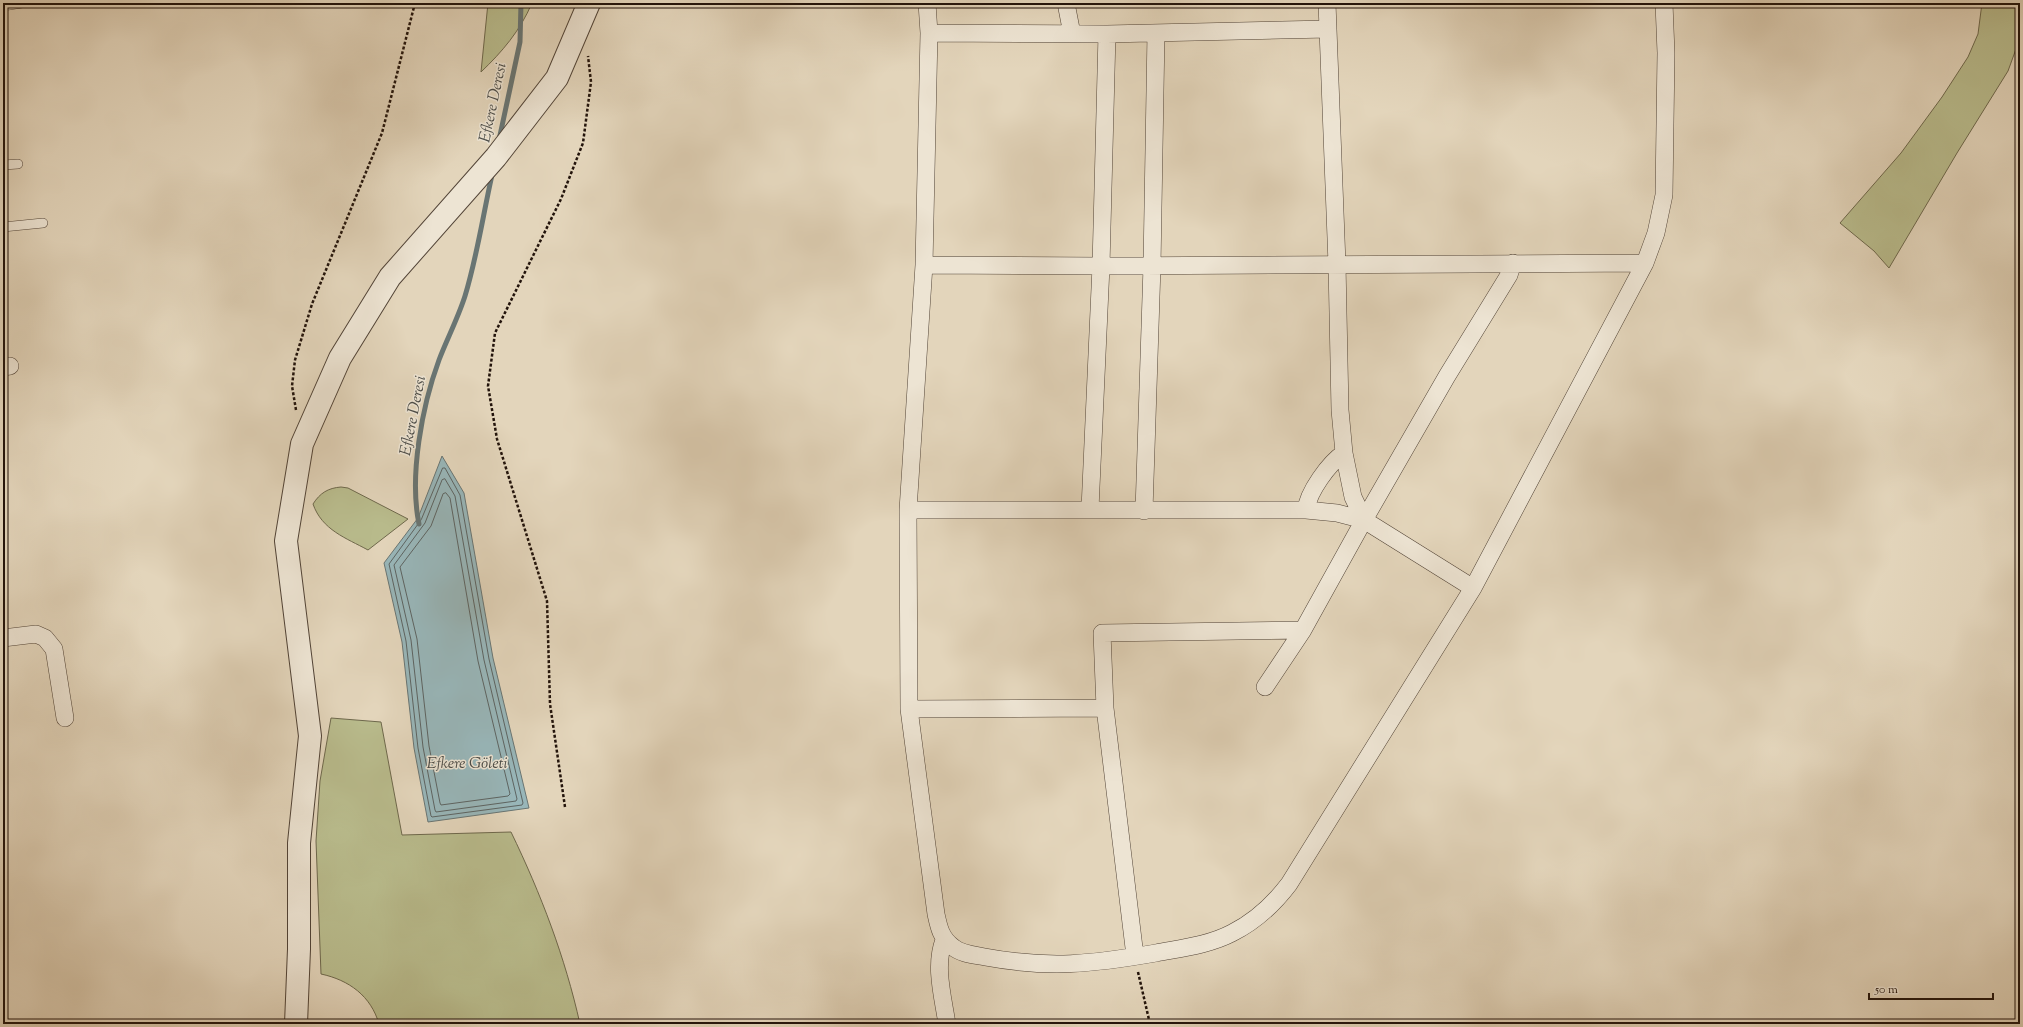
<svg xmlns="http://www.w3.org/2000/svg" width="2023" height="1027" font-family="'Sorts Mill Goudy',serif">
	<style>
		.green { fill: #b9bc8d; stroke: #6e684c }
		.water { fill: #98b6b9; stroke: #697573 }
		.lines { fill: none; stroke-linecap: round; stroke-linejoin: round }
		.shore { stroke: #5d6462; stroke-width: 1 }
		.stream { stroke: #697573; stroke-width: 5 }
		.service-casing { stroke: #524437; stroke-width: 10 }
		.minor-casing { stroke: #524437; stroke-width: 18 }
		.tertiary-casing { stroke: #524437; stroke-width: 24 }
		.path { stroke: #22130b; stroke-width: 2.5; stroke-dasharray: 3 2; stroke-linecap: butt }
		.service { stroke: #ede4d3; stroke-width: 9 }
		.minor { stroke: #ede4d3; stroke-width: 17 }
		.tertiary { stroke: #ede4d3; stroke-width: 22 }
		.labels { text-anchor: middle; dominant-baseline: central; stroke-width: 3; stroke-linejoin: round; paint-order: stroke }
		.water-label { font-size: 16px; font-style: italic; fill: #4b4c48; stroke: #ede4d3 }
	</style>
	<rect width="100%" height="100%" fill="#e3d5bb"/>
	<filter id="stains"><feTurbulence type="fractalNoise" baseFrequency=".005" numOctaves="4"/><feColorMatrix values="0 0 0 0 .2 0 0 0 0 .09 0 0 0 0 .02 0 0 0 .5 -.17"/></filter>
	<radialGradient id="worn" r=".72"><stop offset=".6" stop-color="#630" stop-opacity="0"/><stop offset="1" stop-color="#630" stop-opacity=".3"/></radialGradient>
	<path class="green" d="M488 3H532C520 31 502 52 481 72Z
		M1982 3H2020V38L2008 71 1957 153 1889 268 1874 251 1840 223 1901 153 1942 97 1968 57 1978 34Z
		M341 487 348 488 408 519 368 550C346 538 322 530 313 504 320 493 328 488 341 487Z
		M331 718 381 722 402 835 511 832C541 894 565 957 580 1024H379C371 996 349 980 321 974L316 841 320 781Z"/>
	<path class="water" d="M442 456 464 493 493 658 529 808 428 822 414 748 402 642 384 563 418 518Z"/>
	<g class="lines">
		<path class="shore" d="M443 468H445L460 495 489 659 523 803 522 805 432 817 431 816 418 748 406 641 389 564 421 520Z
			M445 479 455 496 484 660 517 799 516 801 436 812 435 810 423 747 411 640 394 565 425 523 442 480Z
			M446 493 450 498 478 661 510 794 508 796 441 805 440 803 429 746 417 639 400 567 431 526 443 494Z"/>
		<path class="stream" d="M499 140 520 42 521 3
			M419 524C409 476 422 406 439 360 447 339 458 318 465 296 477 257 483 215 492 175"/>
		<g class="service-casing">
			<path id="service" d="M3 6 22 3
				M3 165 18 164
				M3 227 43 223"/>
		</g>
		<g class="minor-casing">
			<path id="minor" d="M927 3 929 33 924 265 908 510 909 709 936 914C939 928 941 938 953 947 961 954 975 955 985 957 1050 969 1092 964 1156 953 1182 948 1209 945 1232 933 1256 921 1273 905 1289 884L1473 588 1645 263 1656 233 1664 195 1666 53 1664 3
				M1066 3 1072 34
				M929 33 1107 34 1328 29
				M924 265 1101 266 1645 263
				M3 367 10 366
				M1090 509 1101 266 1107 34
				M908 510H1306L1337 513 1364 520 1473 588
				M1306 510C1308 492 1329 463 1344 453
				M1144 511 1152 266 1156 33
				M1364 520 1447 376 1509 275 1513 263
				M3 638 36 634 45 638 54 649 65 718
				M1265 687 1303 630 1364 520 1353 497 1344 453 1340 410 1337 264 1327 3
				M909 709 1105 708
				M944 940C934 966 943 997 947 1024
				M1135 956 1105 708 1102 633 1303 630"/>
		</g>
		<g class="tertiary-casing">
			<path id="tertiary" d="M296 1024 299 949V843L310 736 286 541 302 444 340 358 390 277 496 157 557 78 589 3"/>
		</g>
		<path class="path" d="M296 410 292 386 295 360 312 304 382 133 415 3
			M565 807 550 704 547 601 497 439 488 386 495 333 561 199 583 143 591 82 588 56
			M1138 972 1150 1024
			M1298 1024 1305 1021"/>
		<use href="#service" class="service"/>
		<use href="#minor" class="minor"/>
		<use href="#tertiary" class="tertiary"/>
	</g>
	<g class="labels">
		<g class="water-label">
			<text transform="translate(494 103) rotate(-78)">Efkere Deresi</text>
			<text transform="translate(414 416) rotate(-79)">Efkere Deresi</text>
			<text x="467" y="764">Efkere Göleti</text>
		</g>
	</g>
	<rect width="2023" height="1027" fill="none" stroke="#e3d5bb" stroke-width="16"/>
	<rect x="4" y="4" width="2015" height="1019" fill="none" stroke="#22130b" stroke-width="2"/>
	<rect x="8" y="8" width="2007" height="1011" fill="none" stroke="#22130b"/>
	<path d="M1869 993v6h124v-6" fill="none" stroke="#22130b" stroke-width="2"/>
	<text x="1875" y="993" font-size="12" fill="#22130b" stroke="#ede4d3" stroke-width="3" paint-order="stroke">50 m</text>
	<rect width="100%" height="100%" filter="url(#stains)"/>
	<rect width="100%" height="100%" fill="url(#worn)"/>
</svg>
